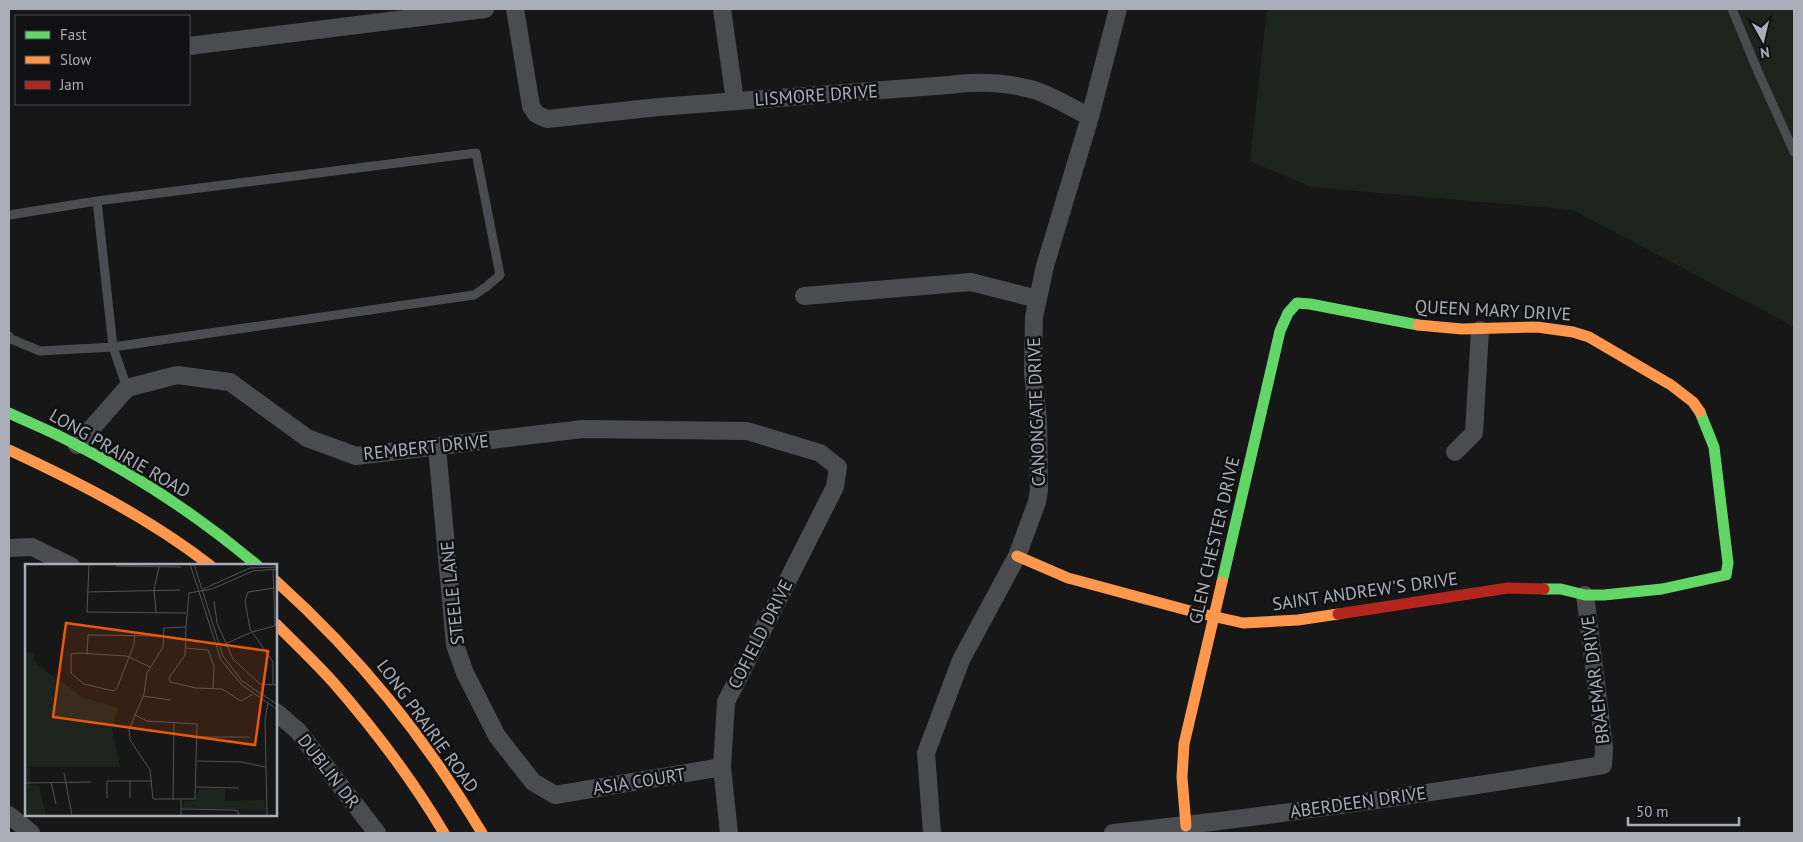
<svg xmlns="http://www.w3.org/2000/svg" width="1803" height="842" font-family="'PT Sans',sans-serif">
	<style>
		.green { fill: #1d241e }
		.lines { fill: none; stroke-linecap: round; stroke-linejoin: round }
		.lane { stroke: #4b4c50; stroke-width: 9 }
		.street { stroke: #4b4c50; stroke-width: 18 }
		.fast { stroke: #63d668; stroke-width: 11 }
		.slow { stroke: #ff974d; stroke-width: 11 }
		.jam { stroke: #b3261e; stroke-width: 11 }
		.labels { text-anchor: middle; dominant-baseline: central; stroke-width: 5; stroke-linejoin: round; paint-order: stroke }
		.street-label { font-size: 18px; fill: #a8adb8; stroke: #111113 }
		.inset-road { fill: none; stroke: #515357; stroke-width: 1 }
		.view { fill: #e8590c; fill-opacity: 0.15; stroke: #e8590c; stroke-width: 2.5 }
		.inset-edge { fill: none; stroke: #a8adb8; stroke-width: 2.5 }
	</style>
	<rect width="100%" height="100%" fill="#171717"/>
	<path class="green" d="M1267 9H1794V327L1573 210 1311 187 1250 161Z"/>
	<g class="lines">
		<path class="lane" d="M1732 9 1759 74 1794 152
			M97 201 113 347 127 388
			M9 215 97 201 476 153 500 275 486 287 474 295 113 347 40 351 11 339 9 336"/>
		<path class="street" d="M515 9 531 106 536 114 547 119 659 107 949 85C977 81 1006 82 1034 90 1053 96 1072 108 1090 117
			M722 9 735 101
			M189 46 485 9
			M804 296 971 282 1038 299
			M77 445 127 388 177 375 230 382 307 438 356 456 583 429 747 431 820 453 838 467 835 487 726 702 722 767 729 833
			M437 447 455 645 465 673 497 736 533 782 555 795 722 767
			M1455 452 1474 433 1480 330
			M9 548 32 547 71 566
			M276 712 298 731 377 833
			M9 815 31 833
			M932 833 926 753 961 660 1017 556 1037 502 1039 490 1038 421 1033 373 1034 317 1045 266 1090 117 1118 9
			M1113 833C1277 816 1440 792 1603 765L1604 747 1585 595"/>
		<path class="fast" d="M9 413C30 423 51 431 71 442 138 476 201 518 258 566
			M1222 582 1280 331 1288 313 1297 303 1310 304 1418 325
			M1544 589H1561L1585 595H1604L1662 589 1726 575 1728 563 1714 447 1700 412"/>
		<path class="slow" d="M1418 325 1462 329 1537 327 1573 332 1589 337 1671 385 1693 402 1700 412
			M9 450C80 483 149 518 211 566
			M1017 556 1068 578 1194 612 1243 623 1298 620 1338 614
			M276 581C360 657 424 736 482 833
			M276 624C295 643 315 662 333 682 374 729 412 779 444 833
			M1186 826 1182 777 1184 744 1222 582"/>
		<path class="jam" d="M1338 614 1508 588 1544 589"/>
	</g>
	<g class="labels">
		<g class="street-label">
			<text transform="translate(816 95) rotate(-4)">LISMORE DRIVE</text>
			<text transform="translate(1493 310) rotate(3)">QUEEN MARY DRIVE</text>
			<text transform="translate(1036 412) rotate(-92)">CANONGATE DRIVE</text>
			<text transform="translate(426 447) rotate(-6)">REMBERT DRIVE</text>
			<text transform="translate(120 453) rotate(30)">LONG PRAIRIE ROAD</text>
			<text transform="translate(1214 540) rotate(-77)">GLEN CHESTER DRIVE</text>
			<text transform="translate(1365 591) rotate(-8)">SAINT ANDREW'S DRIVE</text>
			<text transform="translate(452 593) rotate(-96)">STEELE LANE</text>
			<text transform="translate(760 634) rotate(-63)">COFIELD DRIVE</text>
			<text transform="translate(1595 680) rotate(-97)">BRAEMAR DRIVE</text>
			<text transform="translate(428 726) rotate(54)">LONG PRAIRIE ROAD</text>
			<text transform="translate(329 771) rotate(52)">DUBLIN DR</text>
			<text transform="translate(639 781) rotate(-9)">ASIA COURT</text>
			<text transform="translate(1358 802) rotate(-8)">ABERDEEN DRIVE</text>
		</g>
	</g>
	<g transform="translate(25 564)">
		<rect width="252" height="252" fill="#171717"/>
		<path d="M0 88 9 89V98L57 133 93 144 87 164 95 203H4L5 221H14L21 252H0ZM173 225H200V237L240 236V247L158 244 159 237H170Z" fill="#1d241e"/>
		<path class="inset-road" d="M64 0 62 48 161 49M165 0 196 96 217 121 253 146M169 0 198 92 217 117 253 141M91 2 156 3M248 5 250 61M178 25 225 4 251 3M62 28 155 26M189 37 192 59 208 95 235 120 253 121M131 48 129 26 134 3M161 63 160 91 144 114 145 118 171 124 197 125 216 137 228 130M110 70 109 80 104 93 92 124 89 127 59 120 46 109V90L53 89 101 92 104 93 106 94 119 100 125 103M200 80 227 68 253 61M161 84 183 86 189 102 188 125M62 90 63 71 139 72M248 121V98L225 65 220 37 223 28 250 24M118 132 145 136M110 151 122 157 172 160 170 235H128L125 206 105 176 104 166 110 151 117 135 119 130 122 109 138 83 139 64 161 63 164 29 187 25 228 7 253 5M172 173H225M172 197 217 198 240 203M39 209 47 252M105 217V234M26 218 31 240M0 219 66 218M171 223 214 224M82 234V217H127M148 236 149 159M156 236V252M156 245 208 246 213 247 214 252M242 252 240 156 243 138"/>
		<path class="view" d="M41 59 243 87 230 181 28 153Z"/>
		<rect width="252" height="252" class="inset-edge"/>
	</g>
	<rect width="1803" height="842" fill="none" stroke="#a8adb8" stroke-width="20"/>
	<rect x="15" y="15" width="175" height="90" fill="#111113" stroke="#4d4f55"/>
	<rect x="25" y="31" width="25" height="8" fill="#63d668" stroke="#4d4f55"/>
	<text x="60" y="40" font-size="15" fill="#a8adb8">Fast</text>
	<rect x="25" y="56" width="25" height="8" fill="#ff974d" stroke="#4d4f55"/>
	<text x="60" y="65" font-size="15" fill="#a8adb8">Slow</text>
	<rect x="25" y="81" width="25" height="8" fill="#b3261e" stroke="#4d4f55"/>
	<text x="60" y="90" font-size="15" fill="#a8adb8">Jam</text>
	<g transform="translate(1763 40) rotate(172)" stroke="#111113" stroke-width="4" paint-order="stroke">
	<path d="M0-4L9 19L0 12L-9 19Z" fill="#a8adb8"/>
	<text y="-8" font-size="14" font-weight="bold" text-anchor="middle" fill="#a8adb8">N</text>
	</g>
	<path d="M1628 817v8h111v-8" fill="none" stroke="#a8adb8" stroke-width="2.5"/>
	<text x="1636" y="817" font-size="15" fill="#a8adb8" stroke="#111113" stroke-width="4" paint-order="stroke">50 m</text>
</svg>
